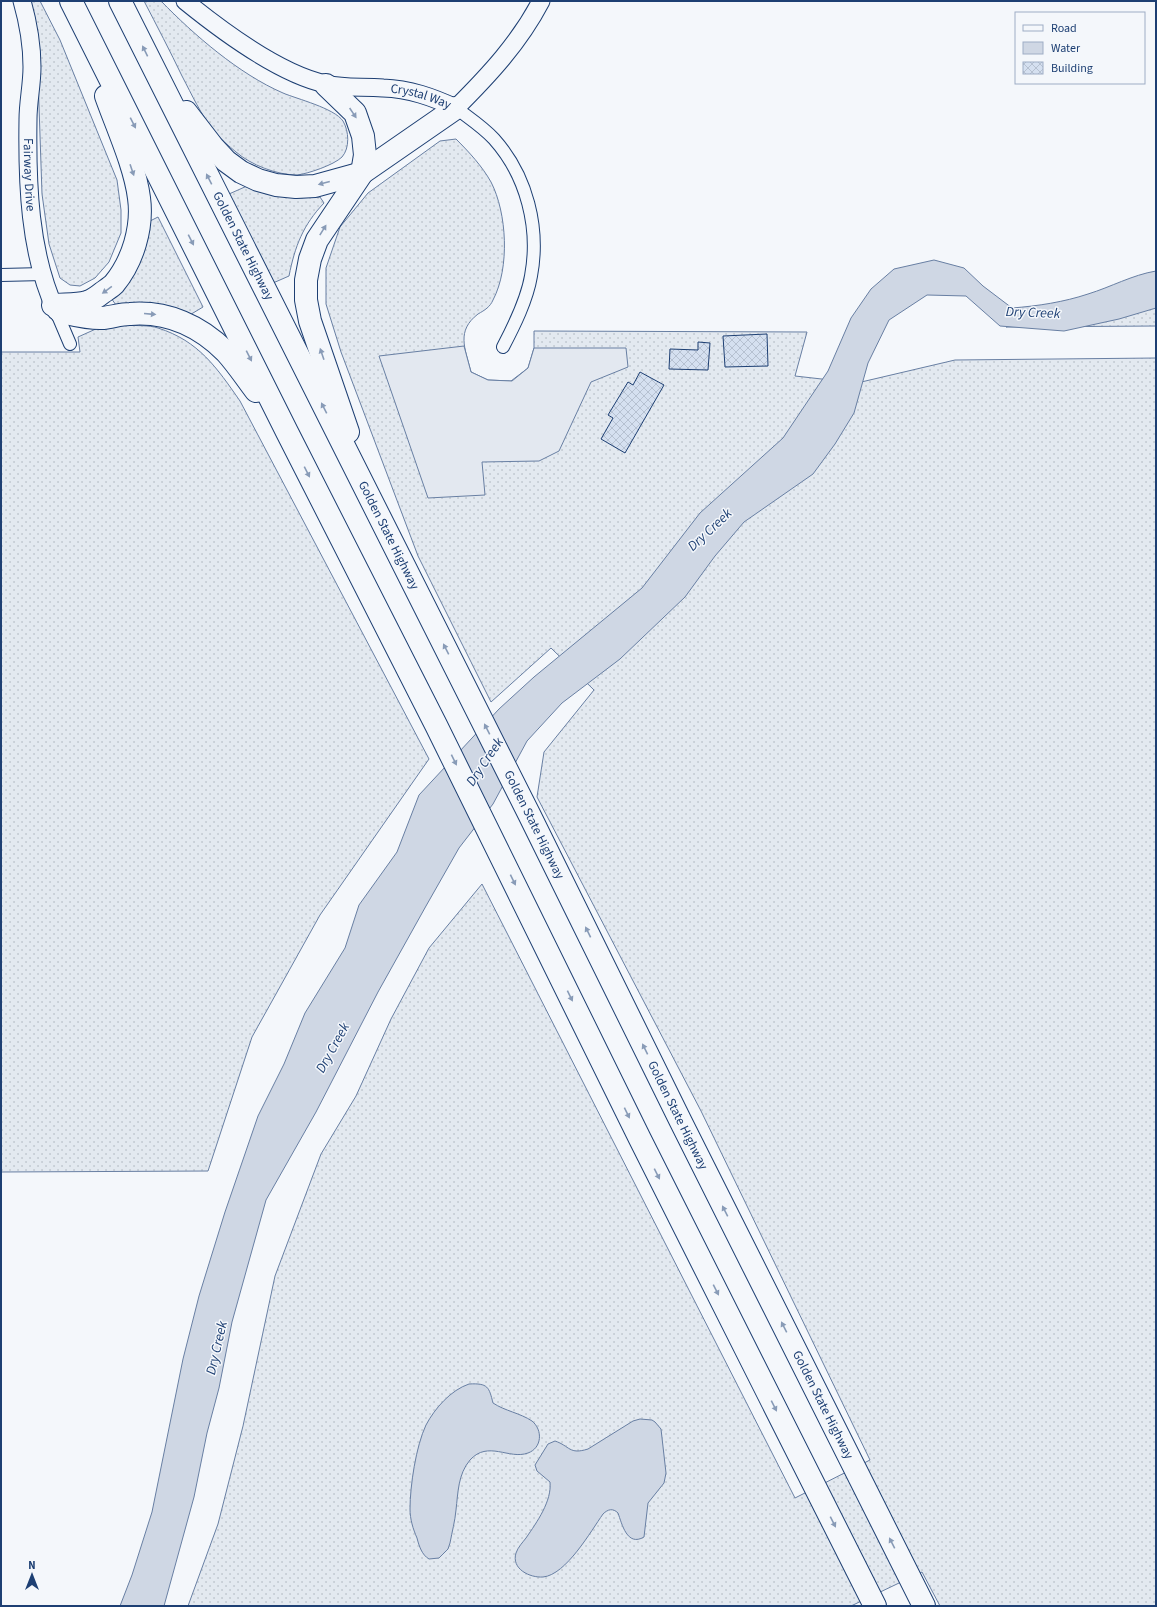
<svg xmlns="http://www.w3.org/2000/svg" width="1157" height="1607" font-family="'Source Sans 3',sans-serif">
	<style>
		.grass { fill: url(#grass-dots); stroke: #687fa3 }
		.parking { fill: #e3e8f0; stroke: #687fa3 }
		.water { fill: #cfd7e4; stroke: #687fa3 }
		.building { fill: url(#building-cross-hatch); stroke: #1d3f73 }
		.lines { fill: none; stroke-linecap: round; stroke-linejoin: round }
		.street-casing { stroke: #1d3f73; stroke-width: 14 }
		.secondary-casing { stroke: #1d3f73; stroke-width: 19 }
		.highway-casing { stroke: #1d3f73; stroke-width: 24 }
		.street { stroke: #f4f7fb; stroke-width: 12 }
		.secondary { stroke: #f4f7fb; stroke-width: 17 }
		.highway { stroke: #f4f7fb; stroke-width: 22 }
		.oneway { fill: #889bb7 }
		.labels { text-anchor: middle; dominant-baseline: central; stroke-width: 3; stroke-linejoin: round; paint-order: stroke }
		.street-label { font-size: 13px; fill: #1d3f73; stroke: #f4f7fb }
		.water-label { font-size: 14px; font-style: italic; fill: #1d3f73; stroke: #f4f7fb }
	</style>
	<defs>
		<pattern id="grass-dots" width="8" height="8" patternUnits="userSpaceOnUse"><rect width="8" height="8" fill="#e3e9f0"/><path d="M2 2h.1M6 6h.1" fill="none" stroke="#c2c9d1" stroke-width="1.8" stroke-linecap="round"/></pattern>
		<pattern id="building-cross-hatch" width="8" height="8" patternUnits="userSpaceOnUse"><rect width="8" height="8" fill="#d5e0f0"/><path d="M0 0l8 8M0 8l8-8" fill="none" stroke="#b6c1d1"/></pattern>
	</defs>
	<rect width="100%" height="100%" fill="#f4f7fb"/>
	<path class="grass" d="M30 1H40L60 40 117 180 121 210V233L109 262 95 278 80 286 70 285 60 278 49 244 42 194 38 77Z
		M144 1H161C194 35 239 74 283 93 297 99 334 108 343 121 349 131 350 148 342 157 334 165 307 174 297 175 277 175 251 165 236 152 229 146 220 139 214 131 201 115 192 95 182 76 170 51 157 26 144 1Z
		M456 139C469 152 482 166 491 182 507 213 510 268 493 300 490 307 485 310 478 314 456 331 465 348 471 372L488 380 511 381 528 368 534 348V331L807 332 795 376 857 383 955 360 1156 358V1606H940L922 1572 851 1606H188L218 1524 243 1426 275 1276 321 1154 356 1096 391 1019 429 948 482 884 795 1498 870 1460 701 1111 537 797 544 752 594 690 551 648 491 702 418 556 341 352 326 304V268L340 227 368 193 440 141Z
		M247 186 296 198 320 197 324 203C303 225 295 246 289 276L273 283 229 194Z
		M158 217 203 307 188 316 116 305 111 298 144 224Z
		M1156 286V326L1006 327Z
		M127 325C137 326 149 325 158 328 199 341 217 368 240 401L429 759 320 915 252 1037 208 1171 1 1172V352H80L78 337 98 328Z"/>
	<path class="parking" d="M464 346 471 372 488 380 512 381 528 368 534 348H626L628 367 591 382 559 451 539 461 482 462 485 495 428 498 379 356Z"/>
	<path class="water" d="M934 260 964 268 983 286 1012 308C1038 306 1064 302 1088 294 1111 287 1132 275 1156 271V308L1119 319 1064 331 1000 326 966 296 927 295 889 320 868 363 854 413 835 444 813 474 744 522 715 556 685 597 620 659 562 703 527 741 493 804 459 848 426 906 378 992 316 1112 266 1200 232 1322 219 1388 207 1433 194 1497 164 1606H120L132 1575 152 1512 183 1359 199 1296 225 1212 258 1116 284 1064 305 1013 345 948 359 905 397 852 419 795 499 709 534 677 642 588 700 513 783 438 828 371 851 318 871 289 894 269Z
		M469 1384C488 1383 489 1387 493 1403 505 1411 520 1413 532 1421 543 1430 542 1448 528 1453 509 1460 488 1440 470 1460 458 1474 458 1493 456 1510 455 1521 452 1532 450 1543L448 1549 439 1558 429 1559C422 1555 419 1546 417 1538 413 1529 410 1519 410 1509 410 1486 416 1446 426 1425 435 1408 451 1390 469 1384Z
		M640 1419 652 1420 655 1422 661 1429 666 1473 664 1483 648 1503 644 1537C627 1547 622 1524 618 1513 613 1508 608 1509 603 1514 591 1531 566 1575 543 1577 530 1578 511 1569 516 1553 518 1547 523 1542 526 1538 537 1522 552 1501 550 1482L537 1471 535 1465 548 1444 555 1441C570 1446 569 1455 588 1449L633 1421Z"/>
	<path class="building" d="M767 334 768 366 725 367 723 336Z
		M698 342 710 343 708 370 669 369 670 349 698 350Z
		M640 372 664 385 625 453 601 439 613 418 608 415 628 382 633 385Z"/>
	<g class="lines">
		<g class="street-casing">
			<path id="street" d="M456 108C469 118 483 127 494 139 527 176 540 228 531 276 527 300 514 326 503 347
				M1 275 44 274
				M56 311 70 344"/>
		</g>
		<g class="secondary-casing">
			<g id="secondary">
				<path id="s1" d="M22 1C28 22 32 46 32 67 32 85 28 102 28 119 27 182 29 253 56 311"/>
				<path id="s2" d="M185 1C222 31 279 74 326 84 345 89 364 86 383 88 410 89 432 97 456 108 489 75 519 43 541 1"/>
			</g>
		</g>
		<g class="highway-casing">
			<g id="highway">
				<path d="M71 1 287 432 436 725 640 1139 875 1606"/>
				<path id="s3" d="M120 1 529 814 681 1122 924 1606"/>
				<path d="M326 85 355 113 363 136 365 155 362 173 317 240 310 259 306 280V300L310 321 348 432"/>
				<path d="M186 112 213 147 226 161 241 172 258 180 276 185 296 187 315 186 362 173 456 108"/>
				<path d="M53 305C64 304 77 305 87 302 93 300 97 297 102 293 106 290 111 287 114 284 133 261 143 227 139 198 135 166 117 127 106 96"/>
				<path d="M61 312C75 315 89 319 103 318 112 317 121 314 130 314 167 311 200 326 226 352 237 364 246 378 256 391"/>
			</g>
		</g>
		<use href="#street" class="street"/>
		<use href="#secondary" class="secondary"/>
		<use href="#highway" class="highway"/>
	</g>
	<defs><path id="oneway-solid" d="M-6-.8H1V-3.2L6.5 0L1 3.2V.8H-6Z"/></defs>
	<g class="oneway">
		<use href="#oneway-solid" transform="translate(145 51) rotate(-116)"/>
		<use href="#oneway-solid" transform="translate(353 113) rotate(56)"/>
		<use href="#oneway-solid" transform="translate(133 123) rotate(63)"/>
		<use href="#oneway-solid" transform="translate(132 170) rotate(71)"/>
		<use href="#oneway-solid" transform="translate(209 179) rotate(-117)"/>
		<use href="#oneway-solid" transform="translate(324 183) rotate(165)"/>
		<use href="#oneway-solid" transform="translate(323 230) rotate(-58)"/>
		<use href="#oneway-solid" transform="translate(191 240) rotate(63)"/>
		<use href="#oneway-solid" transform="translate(107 290) rotate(144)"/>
		<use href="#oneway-solid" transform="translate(150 314) rotate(5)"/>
		<use href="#oneway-solid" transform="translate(322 354) rotate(-109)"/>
		<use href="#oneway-solid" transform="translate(249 356) rotate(63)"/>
		<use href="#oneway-solid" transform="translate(324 408) rotate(-117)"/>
		<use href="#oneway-solid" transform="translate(307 472) rotate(63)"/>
		<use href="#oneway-solid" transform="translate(446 649) rotate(-117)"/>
		<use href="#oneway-solid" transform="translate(487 729) rotate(-117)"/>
		<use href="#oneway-solid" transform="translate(454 760) rotate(64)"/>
		<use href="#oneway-solid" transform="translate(513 880) rotate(64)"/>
		<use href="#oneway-solid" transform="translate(588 932) rotate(-116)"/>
		<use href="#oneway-solid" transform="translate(570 996) rotate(64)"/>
		<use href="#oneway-solid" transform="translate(645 1049) rotate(-116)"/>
		<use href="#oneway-solid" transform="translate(627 1113) rotate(64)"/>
		<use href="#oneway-solid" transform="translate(657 1174) rotate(63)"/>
		<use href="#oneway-solid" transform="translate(725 1211) rotate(-117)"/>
		<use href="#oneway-solid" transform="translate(716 1290) rotate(63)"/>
		<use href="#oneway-solid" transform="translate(784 1327) rotate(-117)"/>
		<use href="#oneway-solid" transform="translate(774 1406) rotate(63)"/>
		<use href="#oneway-solid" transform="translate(833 1522) rotate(63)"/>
		<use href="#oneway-solid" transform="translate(892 1543) rotate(-117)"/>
	</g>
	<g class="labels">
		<g class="street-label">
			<text stroke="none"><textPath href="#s2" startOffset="261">Crystal Way</textPath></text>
			<text stroke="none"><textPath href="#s1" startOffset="175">Fairway Drive</textPath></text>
			<text stroke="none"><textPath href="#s3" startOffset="274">Golden State Highway</textPath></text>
			<text stroke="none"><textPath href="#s3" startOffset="598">Golden State Highway</textPath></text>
			<text stroke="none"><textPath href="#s3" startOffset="922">Golden State Highway</textPath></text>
			<text stroke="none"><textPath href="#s3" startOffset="1246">Golden State Highway</textPath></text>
			<text stroke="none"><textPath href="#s3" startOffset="1570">Golden State Highway</textPath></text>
		</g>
		<g class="water-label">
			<text transform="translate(1033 313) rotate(2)">Dry Creek</text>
			<text transform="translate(710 530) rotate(-43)">Dry Creek</text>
			<text transform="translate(485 762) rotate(-56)">Dry Creek</text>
			<text transform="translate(333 1048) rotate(-61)">Dry Creek</text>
			<text transform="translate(217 1348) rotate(-77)">Dry Creek</text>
		</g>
	</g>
	<rect width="1157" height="1607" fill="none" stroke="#1d3f73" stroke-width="4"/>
	<rect x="1015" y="12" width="130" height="72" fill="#f4f7fb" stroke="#9eadc5"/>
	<rect x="1023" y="25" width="20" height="6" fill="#f4f7fb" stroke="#9eadc5"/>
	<text x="1051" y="32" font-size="12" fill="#1d3f73">Road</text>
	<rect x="1023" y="42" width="20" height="12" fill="#cfd7e4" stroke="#9eadc5"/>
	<text x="1051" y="52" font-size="12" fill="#1d3f73">Water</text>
	<rect x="1023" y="62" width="20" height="12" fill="url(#building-cross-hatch)" stroke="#9eadc5"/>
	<text x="1051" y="72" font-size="12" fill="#1d3f73">Building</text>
	<g transform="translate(32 1575)" stroke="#f4f7fb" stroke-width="3" paint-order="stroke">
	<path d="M0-3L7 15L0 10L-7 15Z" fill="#1d3f73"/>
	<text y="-6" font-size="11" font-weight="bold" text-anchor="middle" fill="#1d3f73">N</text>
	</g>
</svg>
